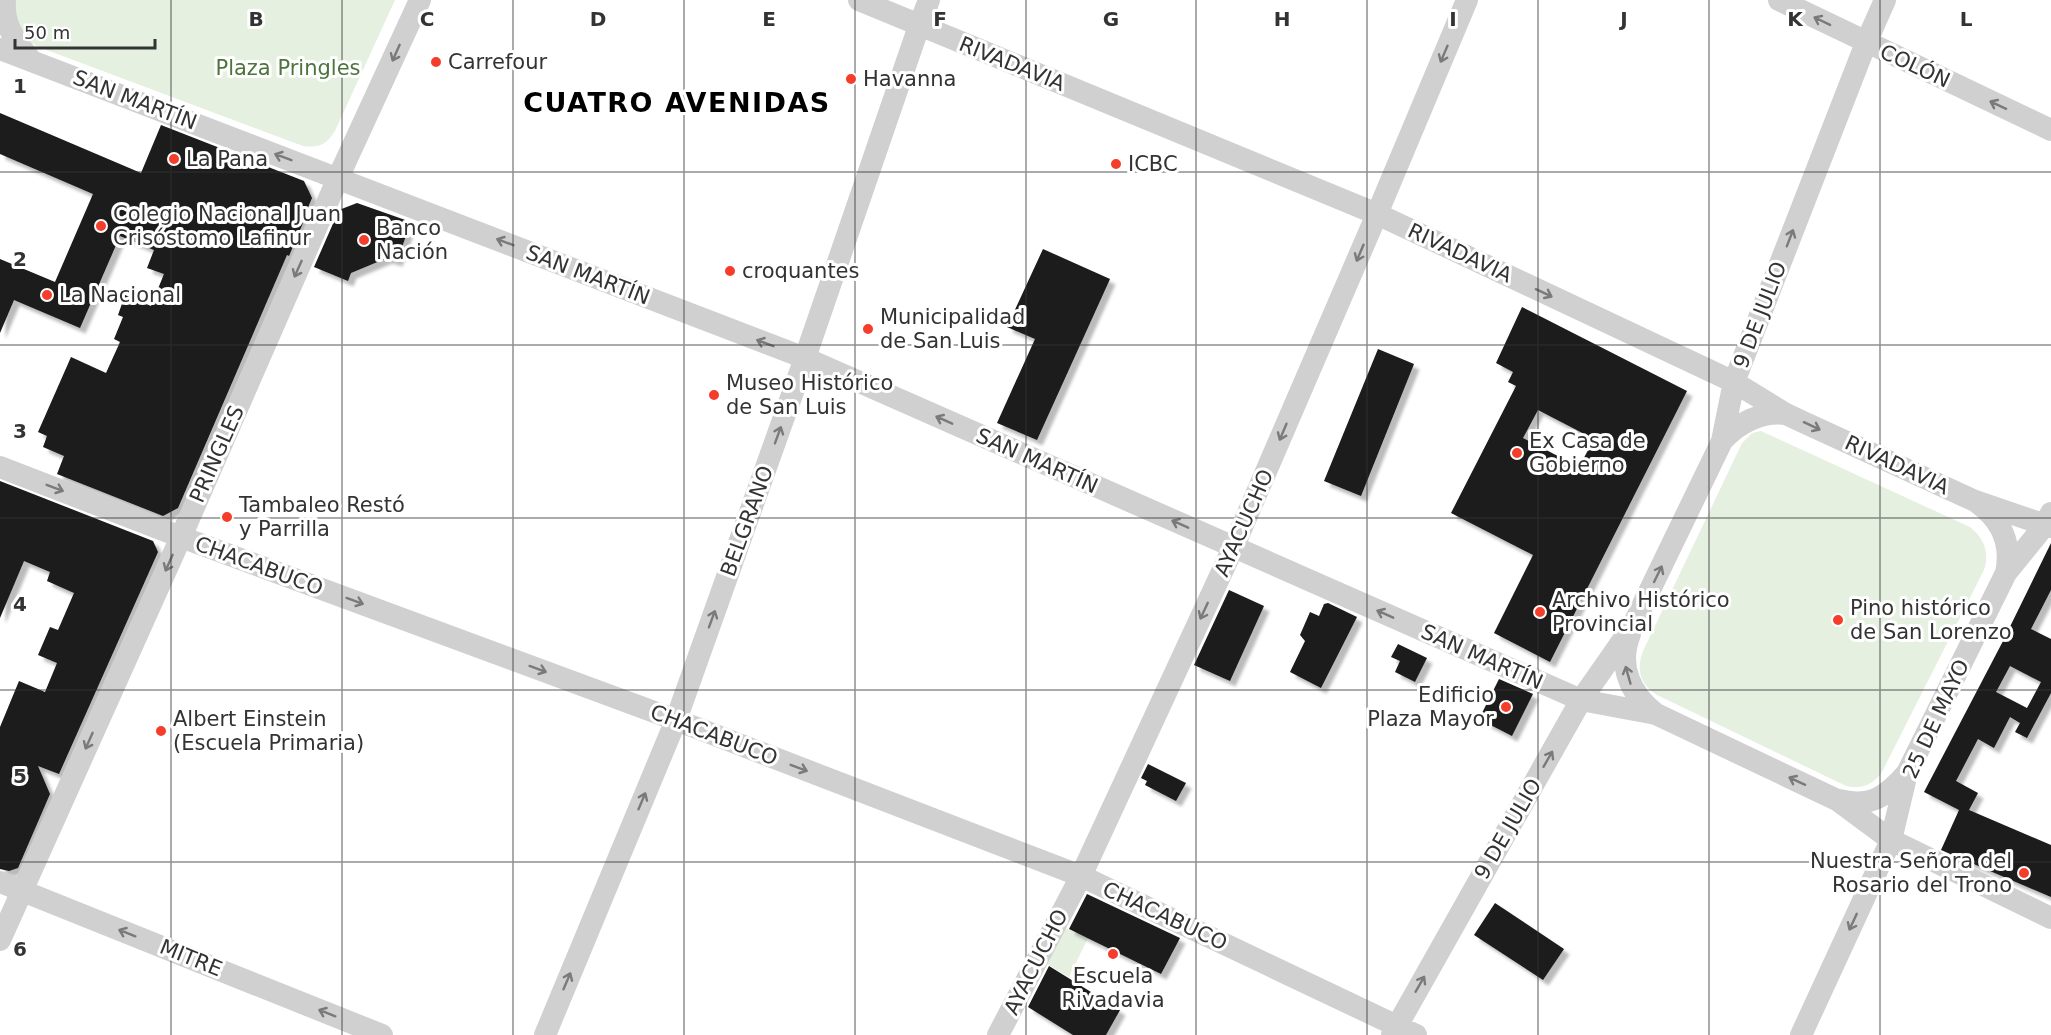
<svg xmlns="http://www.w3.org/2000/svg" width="2051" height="1035" font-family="'DejaVu Sans',sans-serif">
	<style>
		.green { fill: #e6f0e1 }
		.building { fill: #1a1a1a; fill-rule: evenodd; filter: url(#shadow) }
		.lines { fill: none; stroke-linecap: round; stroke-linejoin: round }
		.street { stroke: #d0d0d0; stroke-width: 22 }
		.oneway { stroke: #7a7a7a }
		.grid { fill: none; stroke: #333; stroke-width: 1.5; stroke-opacity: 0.55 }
		.poi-dot { fill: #f43d2a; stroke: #fff; stroke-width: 2 }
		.labels { text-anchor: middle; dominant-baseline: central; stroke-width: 6; stroke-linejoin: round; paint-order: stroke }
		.poi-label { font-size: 21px; fill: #333; stroke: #fff; text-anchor: start }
		.street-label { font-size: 21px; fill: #333; stroke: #fff }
		.park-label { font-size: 21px; fill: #4c743b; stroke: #fff }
		.district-label { font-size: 27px; font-weight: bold; letter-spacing: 1.5px; fill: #000; stroke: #fff }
		.grid-label { font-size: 20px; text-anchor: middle; font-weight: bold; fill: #333; stroke: #fff; stroke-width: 6; stroke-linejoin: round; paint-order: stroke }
	</style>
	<defs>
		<filter id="shadow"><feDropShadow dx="5.5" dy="5.5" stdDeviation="1.5" flood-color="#0004"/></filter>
	</defs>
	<rect width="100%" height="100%" fill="#fff"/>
	<path class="green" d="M15 0H395L335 131C326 145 319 148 303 146L36 46 18 33Z
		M1761 431 1970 527C1984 538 1990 553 1984 570L1883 770C1875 784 1861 791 1844 785L1657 695C1640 685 1636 669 1643 651L1742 443 1752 433Z
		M1065 928 1088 938 1069 977 1045 963Z"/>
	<path class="building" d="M0 113 141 173 161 125 304 181 312 198 301 224 303 223 289 256 287 255 178 508 163 516 57 474 64 456 43 447 47 436 38 432 71 357 106 373 120 342 114 339 123 317 118 315 125 295 151 306 164 274 147 268 154 250 120 236 80 328 14 300 0 333V259L55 282 93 194 0 154Z
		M357 203 411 222 397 261 387 258 351 273 348 281 314 267 339 210Z
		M1043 249 1110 279 1037 440 997 423 1035 339 1007 327Z
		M1522 307 1687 391 1550 662 1494 633 1533 555 1451 513 1516 386 1508 382 1513 372 1496 363ZM1538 410 1594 439 1579 467 1523 438Z
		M1378 349 1414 364 1361 496 1324 481Z
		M0 481 153 541 158 552 59 774 38 766 50 794 18 868 9 871 0 869V727L19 681 45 692 57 663 38 655 50 627 58 630 74 593 47 581 50 572 24 561 0 618Z
		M2051 543V590L2031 629 2051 639V693L2027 738 2015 732 2020 723 2010 717 1994 748 1978 739 1956 781 1978 793 1969 810 2051 845V897L1941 850 1959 810 1924 792 2002 643ZM2010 666 2041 682 2027 708 1996 692Z
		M1229 590 1264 606 1230 681 1194 665Z
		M1328 603 1357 617 1321 688 1290 672 1305 641 1300 635 1310 612 1319 616 1324 604Z
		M1398 644 1427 658 1415 682 1395 672 1400 661 1391 657Z
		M1499 679 1533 694 1512 736 1479 719Z
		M1148 764 1186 783 1176 801 1145 785 1147 781 1141 778Z
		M1087 894 1180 938 1161 974 1069 929Z
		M1495 903 1564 949 1543 980 1474 935Z
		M1049 966 1120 1010 1106 1035H1073L1028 1007Z"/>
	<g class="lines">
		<path class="street" d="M5 0C3 25 15 41 31 60
			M859 0 1377 214 1734 382 1786 414 1803 422 1975 501 2051 527
			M1779 0 2051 130
			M0 49 805 358 1581 700 1656 714 1837 800 1891 840 2051 918
			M1722 441C1738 423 1761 411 1786 414
			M0 467 181 537 676 720 1081 876 1416 1035
			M1979 504C2002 521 2012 545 2006 573
			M1630 634C1617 666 1631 695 1656 714
			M1839 800C1871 808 1887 796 1907 773
			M0 882 382 1035
			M0 940 181 537 338 178 420 0
			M545 1035 676 720 805 358 919 26 929 0
			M998 1035 1081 876 1233 548 1377 214 1467 0
			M1392 1035 1581 700 1632 627 1722 441 1734 382 1866 43 1885 0
			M1801 1035 1891 840 1907 773 2006 573 2045 525 2051 513"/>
	</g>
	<defs><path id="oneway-shaft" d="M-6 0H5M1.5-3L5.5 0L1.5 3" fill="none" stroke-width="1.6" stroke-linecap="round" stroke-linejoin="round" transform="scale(1.5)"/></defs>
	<g class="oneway">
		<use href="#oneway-shaft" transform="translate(1822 21) rotate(-154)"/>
		<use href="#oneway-shaft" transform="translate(396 53) rotate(114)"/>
		<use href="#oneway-shaft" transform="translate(1444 54) rotate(113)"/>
		<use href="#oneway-shaft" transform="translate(1998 105) rotate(-155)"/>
		<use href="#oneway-shaft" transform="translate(283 157) rotate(-159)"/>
		<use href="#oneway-shaft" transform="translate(1790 238) rotate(-69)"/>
		<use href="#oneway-shaft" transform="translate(505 242) rotate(-159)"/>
		<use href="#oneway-shaft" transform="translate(1360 253) rotate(113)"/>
		<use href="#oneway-shaft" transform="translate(298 269) rotate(114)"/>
		<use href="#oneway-shaft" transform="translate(1544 293) rotate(25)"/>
		<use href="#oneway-shaft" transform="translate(765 343) rotate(-159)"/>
		<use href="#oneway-shaft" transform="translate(944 420) rotate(-156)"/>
		<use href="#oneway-shaft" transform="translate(1812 426) rotate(25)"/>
		<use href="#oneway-shaft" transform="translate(1283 432) rotate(113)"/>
		<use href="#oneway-shaft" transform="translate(778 435) rotate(-70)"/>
		<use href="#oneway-shaft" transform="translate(55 488) rotate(21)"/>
		<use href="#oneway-shaft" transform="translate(1180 524) rotate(-156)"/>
		<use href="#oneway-shaft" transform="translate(169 563) rotate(114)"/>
		<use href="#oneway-shaft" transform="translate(1658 574) rotate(-64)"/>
		<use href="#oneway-shaft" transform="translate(355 601) rotate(20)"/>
		<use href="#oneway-shaft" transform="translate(1204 611) rotate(115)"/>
		<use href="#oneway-shaft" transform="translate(1385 614) rotate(-156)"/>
		<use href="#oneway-shaft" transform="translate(712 619) rotate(-70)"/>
		<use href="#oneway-shaft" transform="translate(538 669) rotate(20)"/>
		<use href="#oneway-shaft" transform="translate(1628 675) rotate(-106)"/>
		<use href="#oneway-shaft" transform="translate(89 741) rotate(114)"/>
		<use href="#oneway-shaft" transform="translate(1548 759) rotate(-60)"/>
		<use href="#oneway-shaft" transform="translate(799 768) rotate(21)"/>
		<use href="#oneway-shaft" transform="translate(1797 781) rotate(-155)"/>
		<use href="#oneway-shaft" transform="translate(642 801) rotate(-67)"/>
		<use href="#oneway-shaft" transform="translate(1853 922) rotate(115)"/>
		<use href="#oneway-shaft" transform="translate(127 933) rotate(-158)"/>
		<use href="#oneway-shaft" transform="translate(567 981) rotate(-67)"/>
		<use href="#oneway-shaft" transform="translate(1420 984) rotate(-60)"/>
		<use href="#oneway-shaft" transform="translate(327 1013) rotate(-158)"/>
	</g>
	<path class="grid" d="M171 0V1035M342 0V1035M513 0V1035M684 0V1035M855 0V1035M1026 0V1035M1196 0V1035M1367 0V1035M1538 0V1035M1709 0V1035M1880 0V1035M0 172H2051M0 345H2051M0 518H2051M0 690H2051M0 862H2051"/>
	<g class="poi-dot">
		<circle cx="436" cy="62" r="6"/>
		<circle cx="851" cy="79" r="6"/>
		<circle cx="174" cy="159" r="6"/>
		<circle cx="1116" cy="164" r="6"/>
		<circle cx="101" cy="226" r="6"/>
		<circle cx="364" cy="240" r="6"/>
		<circle cx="730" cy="271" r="6"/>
		<circle cx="47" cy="295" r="6"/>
		<circle cx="868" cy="329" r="6"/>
		<circle cx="714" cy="395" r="6"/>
		<circle cx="1517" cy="453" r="6"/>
		<circle cx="227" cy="517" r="6"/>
		<circle cx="1540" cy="612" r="6"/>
		<circle cx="1838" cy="620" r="6"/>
		<circle cx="1506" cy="707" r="6"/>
		<circle cx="161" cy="731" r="6"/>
		<circle cx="2024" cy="873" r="6"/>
		<circle cx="1113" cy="954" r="6"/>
	</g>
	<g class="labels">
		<g class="poi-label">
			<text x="448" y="62">Carrefour</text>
			<text x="863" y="79">Havanna</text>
			<text x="186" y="159">La Pana</text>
			<text x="1128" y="164">ICBC</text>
			<text x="113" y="214">Colegio Nacional Juan<tspan x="113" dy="24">Crisóstomo Lafinur</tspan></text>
			<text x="376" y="228">Banco<tspan x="376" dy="24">Nación</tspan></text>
			<text x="742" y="271">croquantes</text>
			<text x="59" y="295">La Nacional</text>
			<text x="880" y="317">Municipalidad<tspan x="880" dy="24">de San Luis</tspan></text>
			<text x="726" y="383">Museo Histórico<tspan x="726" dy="24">de San Luis</tspan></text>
			<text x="1529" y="441">Ex Casa de<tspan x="1529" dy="24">Gobierno</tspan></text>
			<text x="239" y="505">Tambaleo Restó<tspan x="239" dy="24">y Parrilla</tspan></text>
			<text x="1552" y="600">Archivo Histórico<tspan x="1552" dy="24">Provincial</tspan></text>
			<text x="1850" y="608">Pino histórico<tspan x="1850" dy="24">de San Lorenzo</tspan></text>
			<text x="1494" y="695" text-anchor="end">Edificio<tspan x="1494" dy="24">Plaza Mayor</tspan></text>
			<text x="173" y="719">Albert Einstein<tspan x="173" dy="24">(Escuela Primaria)</tspan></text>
			<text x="2012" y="861" text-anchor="end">Nuestra Señora del<tspan x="2012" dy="24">Rosario del Trono</tspan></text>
			<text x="1113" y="976" text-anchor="middle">Escuela<tspan x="1113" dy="24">Rivadavia</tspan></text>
		</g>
		<g class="street-label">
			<text transform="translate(1012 64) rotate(22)">RIVADAVIA</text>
			<text transform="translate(1915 66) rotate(25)">COLÓN</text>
			<text transform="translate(135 100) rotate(21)">SAN MARTÍN</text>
			<text transform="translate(1460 253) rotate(25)">RIVADAVIA</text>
			<text transform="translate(588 275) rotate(21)">SAN MARTÍN</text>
			<text transform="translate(1760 315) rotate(-69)">9 DE JULIO</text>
			<text transform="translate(217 454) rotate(-66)">PRINGLES</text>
			<text transform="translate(1037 461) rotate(24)">SAN MARTÍN</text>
			<text transform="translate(1897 465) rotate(25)">RIVADAVIA</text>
			<text transform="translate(747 521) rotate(-70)">BELGRANO</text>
			<text transform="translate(1244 523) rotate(-66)">AYACUCHO</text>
			<text transform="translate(259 566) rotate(20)">CHACABUCO</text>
			<text transform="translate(1482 657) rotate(24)">SAN MARTÍN</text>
			<text transform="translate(1936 719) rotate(-65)">25 DE MAYO</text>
			<text transform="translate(714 735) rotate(21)">CHACABUCO</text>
			<text transform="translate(1508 829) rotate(-60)">9 DE JULIO</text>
			<text transform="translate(1165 916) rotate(25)">CHACABUCO</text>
			<text transform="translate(191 958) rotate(22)">MITRE</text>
			<text transform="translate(1036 962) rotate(-63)">AYACUCHO</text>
		</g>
		<g class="park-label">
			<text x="288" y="68">Plaza Pringles</text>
		</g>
		<g class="district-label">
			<text x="677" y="102">CUATRO AVENIDAS</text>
		</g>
	</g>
	<g class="grid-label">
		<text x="256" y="26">B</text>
		<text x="427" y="26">C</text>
		<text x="598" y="26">D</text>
		<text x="769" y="26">E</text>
		<text x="940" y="26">F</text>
		<text x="1111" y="26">G</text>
		<text x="1282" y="26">H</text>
		<text x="1453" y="26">I</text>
		<text x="1624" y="26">J</text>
		<text x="1795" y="26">K</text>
		<text x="1966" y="26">L</text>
		<text x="20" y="93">1</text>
		<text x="20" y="266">2</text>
		<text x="20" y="438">3</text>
		<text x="20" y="611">4</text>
		<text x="20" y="783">5</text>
		<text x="20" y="956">6</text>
	</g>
	<path d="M15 39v9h140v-9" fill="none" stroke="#333333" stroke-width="3"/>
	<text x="24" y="39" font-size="18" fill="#333333" stroke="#ffffff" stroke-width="4.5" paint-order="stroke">50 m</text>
</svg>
